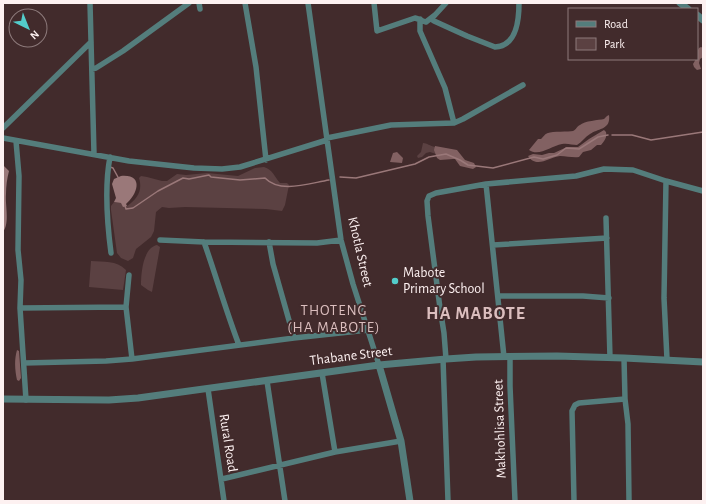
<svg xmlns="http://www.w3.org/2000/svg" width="706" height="504" font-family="'Alegreya Sans',sans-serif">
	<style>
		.green { fill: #5b4142 }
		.forest { fill: #826162 }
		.water { fill: #9a7879 }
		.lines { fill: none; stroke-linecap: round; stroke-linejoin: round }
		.stream { stroke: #9a7879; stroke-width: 1.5 }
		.minor { stroke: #547d7c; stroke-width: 5.5 }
		.tertiary { stroke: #547d7c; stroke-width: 7 }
		.poi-dot { fill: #53cdcb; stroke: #422b2c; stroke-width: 1.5 }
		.labels { text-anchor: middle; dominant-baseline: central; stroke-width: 4; stroke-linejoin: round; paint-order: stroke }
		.street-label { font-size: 14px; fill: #fdf1f1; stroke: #422b2c }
		.poi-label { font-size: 14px; fill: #fdf1f1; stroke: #422b2c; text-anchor: start }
		.neighbourhood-label { font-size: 15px; letter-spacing: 1px; fill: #dbbebe; stroke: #422b2c }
		.district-label { font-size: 18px; font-weight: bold; letter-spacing: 1px; fill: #dbbebe; stroke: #422b2c }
	</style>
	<rect width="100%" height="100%" fill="#422b2c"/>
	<path class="green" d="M423 143C427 143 430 146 435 147L436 154 430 152 426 153 422 157 418 158 417 156 421 152Z
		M264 167C273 170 274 176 280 183H287L289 185 285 205 282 211 266 209 185 207 169 208 162 207 156 212 154 231 151 237 136 249 133 258 128 261 121 258 117 253 111 210V206L114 202 122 203 127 206C137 199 143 191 139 178L141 176 147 177 162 181H167L177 174 186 175 207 173 238 176 255 168Z
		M157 245 160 247 152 292 148 290 141 285C141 273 143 248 157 245Z
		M91 261C104 262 116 260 126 270L123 290 89 287Z"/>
	<path class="forest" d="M701 47 703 48V57L700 59 699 63 701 69 697 70 694 67 693 64 696 59H697V52L699 48Z
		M609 115C611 130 598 128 590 134 585 137 582 142 577 145 572 145 568 143 562 144 551 146 539 157 529 150L538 139H541C543 137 546 133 548 133 552 131 569 132 573 131 576 130 577 126 580 125 584 121 599 120 604 119L607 116Z
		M604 130 606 132C607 138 605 140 601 145H597L591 150 583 152 579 157C573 158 567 156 560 156 549 157 537 169 528 156L533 154 542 155 549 153H554L567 147H578L589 139Z
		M435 146 457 150 465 160 474 163 476 167 473 169 460 166 455 159H453L440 160 437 158 434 150Z
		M397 152 403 158 402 163 390 162 393 153Z
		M17 350 19 351 21 378 19 381 17 380C15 371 14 360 17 350Z"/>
	<path class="water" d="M3 165 9 171C7 179 6 186 6 194 5 206 10 223 3 232Z
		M121 176C144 174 138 194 126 204L127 206 123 207 121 203 114 202 116 198 112 184 114 179Z"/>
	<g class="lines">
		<path class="stream" d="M612 135H632L651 140 703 132
			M110 167 113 168 119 179
			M340 177 356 178 415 164 429 157 446 154 460 160 468 165 493 168 534 157 543 159 557 155 566 148 579 149 598 137 608 135
			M125 206 126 209 133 208 158 191 183 178 189 179 209 175 211 177 240 180 265 178C280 194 310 183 329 180"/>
		<path class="minor" d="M90 3 94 154
			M199 3 200 9
			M245 3 256 67 266 160
			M308 3 341 240 353 284 379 365
			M374 3 377 31 415 18C419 19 422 21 426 22L435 15 446 3
			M420 19V31L445 88 454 123
			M431 19 434 21 467 36 495 47C517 46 519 20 519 3
			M92 69 96 68 123 51 189 3
			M3 128 91 42
			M3 138 129 161 194 168 222 169 240 167 327 140
			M327 138 391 125 454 123 463 119 523 85
			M16 141 19 176 18 250 21 280 20 308 26 400
			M110 157C104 188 107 222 111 253
			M666 181 664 298 667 359
			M486 184 504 357
			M606 218 610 358
			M160 240 204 242 317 243 341 240
			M204 242C216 276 226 311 239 345
			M269 242 273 264 294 338
			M493 245 607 238
			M129 275 126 307 132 359
			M498 296H583L609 298
			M20 308 126 307
			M510 357V386L515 501
			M624 358 625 399 628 424 629 501
			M443 359 448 501
			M446 359 444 333 440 308 428 216 427 201 429 196 436 193 486 184 576 176 604 169 633 170 666 181 703 191
			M24 363 106 361 132 359 294 338 368 330
			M322 373 335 452
			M267 381 285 501
			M208 389 224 501
			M222 479 335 452 401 441
			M574 501 572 411 575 405 579 403 625 399"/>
		<path class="tertiary" d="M680 3 688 9
			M697 15 703 20
			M379 365 401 441 410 501
			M3 399 109 400 138 398 379 365 446 359 476 357 557 356 624 358 703 362"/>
	</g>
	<circle class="poi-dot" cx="395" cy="281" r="4"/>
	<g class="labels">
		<g class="street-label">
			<text transform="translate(360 252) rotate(77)">Khotla Street</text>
			<text transform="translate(351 356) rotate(-7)">Thabane Street</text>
			<text transform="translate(500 429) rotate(-92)">Makhohlisa Street</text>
			<text transform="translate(228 443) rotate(81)">Rural Road</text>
		</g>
		<g class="poi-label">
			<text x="403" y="273">Mabote<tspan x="403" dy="16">Primary School</tspan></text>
		</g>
		<g class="neighbourhood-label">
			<text x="334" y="310">THOTENG<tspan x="334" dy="17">(HA MABOTE)</tspan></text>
		</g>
		<g class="district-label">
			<text x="476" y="314">HA MABOTE</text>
		</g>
	</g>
	<rect width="706" height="504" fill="none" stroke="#fdf1f1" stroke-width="8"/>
	<rect x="568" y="8" width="130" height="52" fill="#422b2c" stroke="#8d7a7b"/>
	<rect x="576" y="21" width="20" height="6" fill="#547d7c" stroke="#8d7a7b"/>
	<text x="604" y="28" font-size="12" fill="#fdf1f1">Road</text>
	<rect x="576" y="38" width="20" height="12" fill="#5b4142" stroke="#8d7a7b"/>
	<text x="604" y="48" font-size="12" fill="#fdf1f1">Park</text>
	<g transform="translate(28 28) rotate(137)"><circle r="19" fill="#422b2c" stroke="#8d7a7b"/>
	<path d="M0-3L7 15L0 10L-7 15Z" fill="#53cdcb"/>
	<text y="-6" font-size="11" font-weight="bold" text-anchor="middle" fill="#fdf1f1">N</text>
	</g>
</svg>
